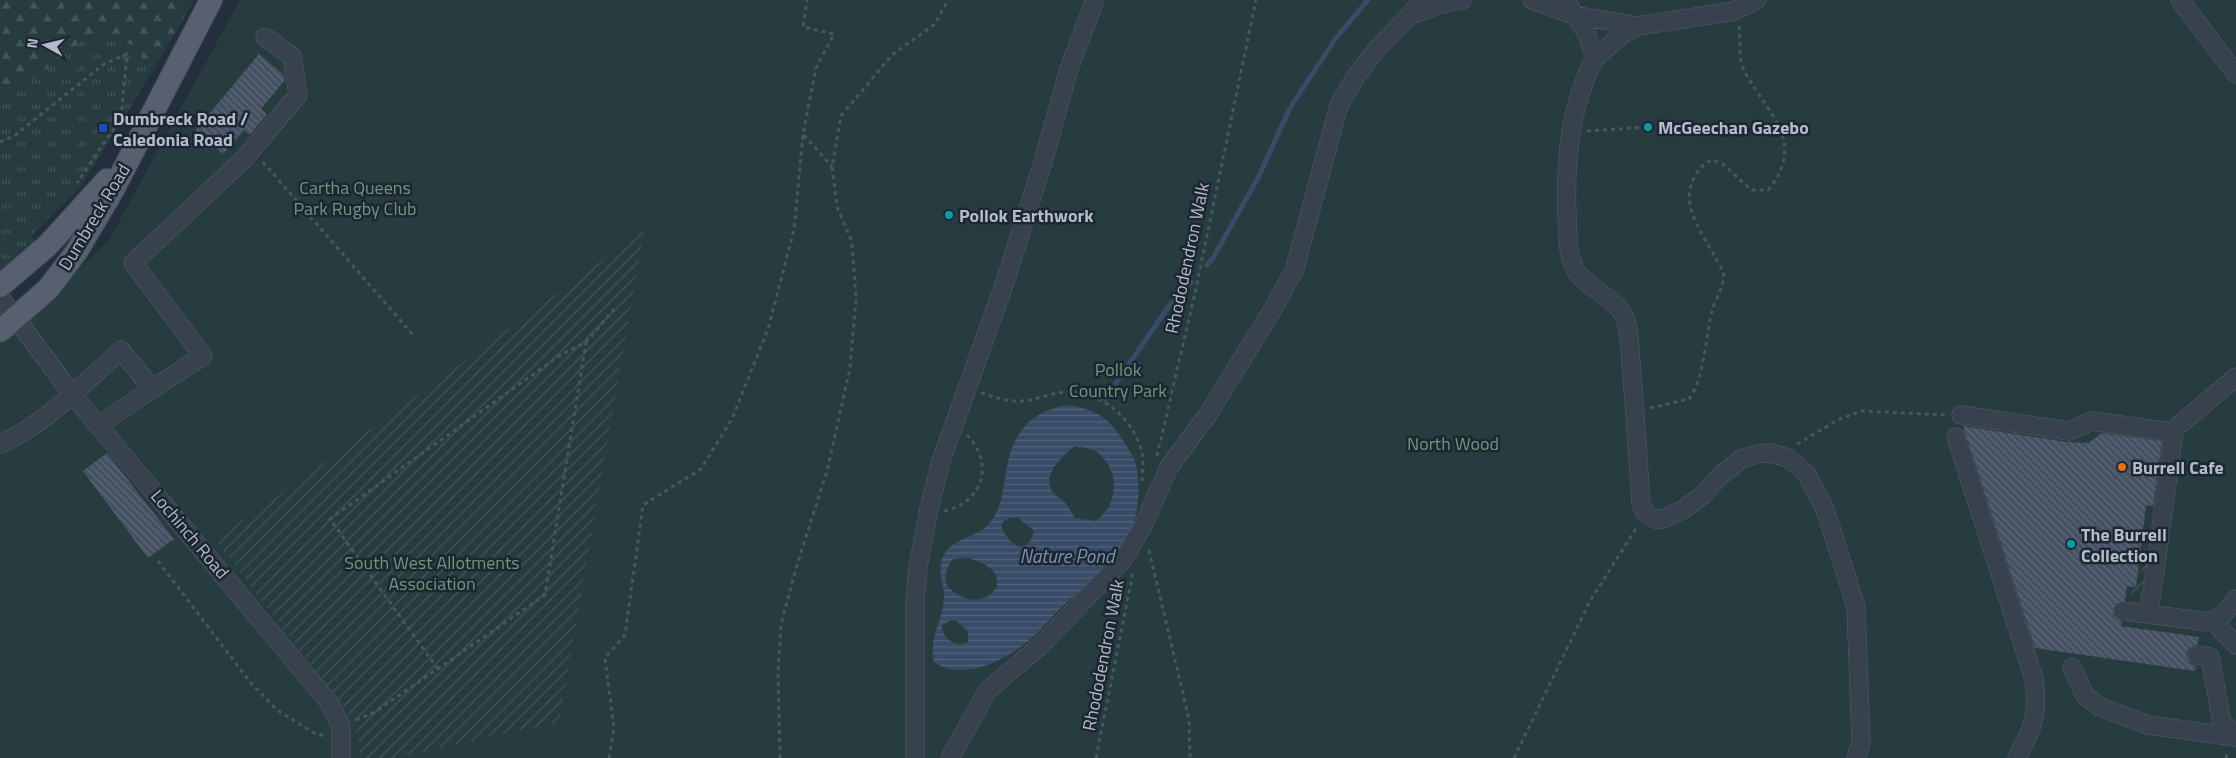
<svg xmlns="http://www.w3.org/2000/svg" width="2236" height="758" font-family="'Titillium Web',sans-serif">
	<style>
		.grass { fill: url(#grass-tufts) }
		.forest { fill: url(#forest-firs) }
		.park { fill: #263c3f }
		.garden { fill: url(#garden-furrows) }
		.water { fill: url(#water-rules); fill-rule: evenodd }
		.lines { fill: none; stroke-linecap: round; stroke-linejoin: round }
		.stream { stroke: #394c67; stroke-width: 5 }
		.building { fill: url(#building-back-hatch) }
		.minor-casing { stroke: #565f6c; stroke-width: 19 }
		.major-casing { stroke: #414a57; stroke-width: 24 }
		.path { stroke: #44595c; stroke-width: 3; stroke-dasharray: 4 4; stroke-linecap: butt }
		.minor { stroke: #38414e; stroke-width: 18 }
		.major { stroke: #56606e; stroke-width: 22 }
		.culture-dot { fill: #0f9aa8; stroke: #1d2633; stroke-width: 2 }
		.transit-dot { fill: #1a4fb4; stroke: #1d2633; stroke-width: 2 }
		.food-dot { fill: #e8710a; stroke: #1d2633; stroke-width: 2 }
		.labels { text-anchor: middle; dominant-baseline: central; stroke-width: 5; stroke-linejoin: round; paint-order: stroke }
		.poi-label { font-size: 18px; font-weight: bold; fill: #b4bcc9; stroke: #1d2633; text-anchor: start }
		.park-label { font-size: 18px; fill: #6b9a76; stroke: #1d2633 }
		.street-label { font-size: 18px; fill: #b4bcc9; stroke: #1d2633 }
		.water-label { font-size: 19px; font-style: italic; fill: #7c92b1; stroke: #1d2633 }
	</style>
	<defs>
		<pattern id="grass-tufts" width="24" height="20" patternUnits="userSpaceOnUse" patternTransform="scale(1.25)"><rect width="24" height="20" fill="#263c3f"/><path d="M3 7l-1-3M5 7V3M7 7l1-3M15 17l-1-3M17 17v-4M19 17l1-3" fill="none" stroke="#435659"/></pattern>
		<pattern id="forest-firs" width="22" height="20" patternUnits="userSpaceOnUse" patternTransform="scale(1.25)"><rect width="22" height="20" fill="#263c3f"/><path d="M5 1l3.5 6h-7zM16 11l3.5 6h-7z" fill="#435659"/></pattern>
		<pattern id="garden-furrows" width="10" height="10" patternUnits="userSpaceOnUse" patternTransform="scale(1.25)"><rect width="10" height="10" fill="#263c3f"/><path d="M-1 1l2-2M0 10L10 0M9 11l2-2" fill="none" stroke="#435659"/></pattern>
		<pattern id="water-rules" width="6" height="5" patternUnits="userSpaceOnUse" patternTransform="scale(1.25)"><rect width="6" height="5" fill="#394c67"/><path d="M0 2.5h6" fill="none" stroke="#53647b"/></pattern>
		<pattern id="building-back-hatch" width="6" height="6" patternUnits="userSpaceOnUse" patternTransform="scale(1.25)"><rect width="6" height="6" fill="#455162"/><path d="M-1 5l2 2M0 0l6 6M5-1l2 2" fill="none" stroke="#5d6877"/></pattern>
	</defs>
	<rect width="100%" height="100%" fill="#242f3e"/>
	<path class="grass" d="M0 0H194L152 72 79 189 31 236 38 244 0 273Z"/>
	<path class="forest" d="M0 0H194L152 72 134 45 89 35 0 105Z"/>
	<path class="park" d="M240 0H2236V758H0V343L109 240Z"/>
	<path class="garden" d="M644 230 559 722 394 758H361L354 721 215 539 308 475Z
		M2148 527 2157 528 2147 598 2131 596 2133 586 2136 581 2140 582Z"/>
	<path class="water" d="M1066 405C1096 409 1110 418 1126 445 1129 450 1133 456 1135 461 1143 490 1137 528 1120 553 1106 574 1083 587 1065 604 1054 615 1044 626 1033 637 1010 658 963 684 934 662 928 635 944 621 944 596 944 581 936 570 944 555 951 539 975 538 987 526 1004 509 1003 483 1008 462 1015 428 1034 412 1066 405ZM1075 446C1082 448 1092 448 1098 453 1115 466 1119 491 1107 510 1104 514 1099 518 1096 521L1075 518C1072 514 1070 509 1067 505 1063 499 1056 497 1052 491 1042 473 1063 456 1075 446ZM1017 517 1034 531C1031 541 1029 546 1018 547 1004 537 990 519 1017 517ZM967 558C1028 572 984 624 947 586 944 574 946 569 953 559ZM951 620 957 621 968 632V642C956 648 941 638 942 625Z"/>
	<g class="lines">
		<path class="stream" d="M1207 265 1213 258 1259 176 1290 108 1336 38 1368 0
			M1105 399 1169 306 1191 282"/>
	</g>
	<path class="building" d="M259 54 284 75 285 80 261 109 267 114 250 135 244 130 223 154 195 131Z
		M1963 426 2067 442 2088 443 2102 433 2162 441 2153 507 2146 505 2136 587 2127 586 2125 601 2115 604 2113 615 2122 622 2121 626 2199 637 2198 644 2189 648 2186 654 2190 663 2196 666 2195 671 2035 648Z
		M107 453 174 539 148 558 83 471Z"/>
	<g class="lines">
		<g class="minor-casing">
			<path id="minor" d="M1532 0 1574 15 1638 26
				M1565 0 1586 32 1595 58C1569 107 1565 163 1567 217 1568 235 1567 257 1577 272 1584 285 1616 299 1624 316 1630 328 1630 351 1631 364 1635 411 1638 458 1641 504L1646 514 1654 519H1662L1670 516 1684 509 1703 495 1720 476 1741 459 1757 454 1770 453 1788 458 1806 473 1825 509 1856 607 1861 743 1856 758
				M2180 0 2236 74
				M1410 15 1441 4 1462 0
				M1595 58 1624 33 1638 26 1734 11 1757 0
				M0 297 72 394 328 701 341 726V758
				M1961 415 2069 431 2092 421 2171 432 2236 377
				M99 425 152 389
				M1956 437 2034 679C2039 715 2033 727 2017 758
				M0 444C46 424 84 383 121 350L152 389 203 356 133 263 244 159 298 95 292 56 265 37
				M2161 527 2173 438 2171 432
				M2157 556 2160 535
				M2153 584 2156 564
				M2123 611 2148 614 2152 591
				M2148 614 2208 622 2223 615 2236 599
				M2215 619 2221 630 2236 645
				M2197 655 2210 657 2222 723 2229 729 2228 735
				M2072 667 2085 696 2100 707 2148 725 2236 737
				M915 758V601L918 567 929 509 941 461 1004 285 1043 162 1069 69 1095 0
				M950 758 988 690 1040 646 1123 560 1143 526 1169 467 1209 413 1274 307 1294 271 1339 105 1356 76 1376 50 1410 15 1421 0"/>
		</g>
		<g class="major-casing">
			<path id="major" d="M0 286 47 246 107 180
				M0 331 48 289 77 251 113 190 211 0"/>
		</g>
		<path class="path" d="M1587 131 1648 127
			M804 135 832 167
			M0 142 14 136 104 64 127 54 121 118 77 183
			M263 162 413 335
			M981 393C994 397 1008 402 1022 401 1039 400 1054 391 1071 392 1104 393 1135 421 1142 453 1144 463 1142 475 1142 484
			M1650 408 1689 399C1705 378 1705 335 1713 308 1716 298 1726 284 1723 272 1722 268 1718 263 1716 259 1704 235 1679 206 1694 178 1699 170 1703 163 1712 160L1723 164 1751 190H1768C1807 143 1769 115 1746 74 1737 59 1741 42 1739 26
			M1797 444 1838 420 1861 411 1947 415
			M1157 456 1195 293 1256 0
			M944 511C983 503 995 463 967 435
			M1149 550 1189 719 1190 758
			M158 561 250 682 277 710 314 733 325 736
			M438 669 330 519 559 356 586 342 617 306
			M356 720 375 712 545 595 586 342
			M609 758 614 728 605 658 625 635 643 505 701 469 732 419 768 329 794 230 803 134 816 68 834 34 803 27 807 0
			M780 758 778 673 781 625 796 568 827 471 850 368 856 299 852 242 837 207 832 167 841 116 892 55 935 24 948 0
			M1096 758 1133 572
			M1514 758 1590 601 1637 527
			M2226 758 2227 751"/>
		<use href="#minor" class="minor"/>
		<use href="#major" class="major"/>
	</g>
	<g class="culture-dot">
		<circle cx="1648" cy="127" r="5"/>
		<circle cx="949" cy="215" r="5"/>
		<circle cx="2071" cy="544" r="5"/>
	</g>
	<rect class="transit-dot" x="98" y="123" width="10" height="10" rx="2.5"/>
	<circle class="food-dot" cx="2122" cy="467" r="5"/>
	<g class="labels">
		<g class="poi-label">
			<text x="113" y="118">Dumbreck Road /<tspan x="113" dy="21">Caledonia Road</tspan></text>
			<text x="1658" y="127">McGeechan Gazebo</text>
			<text x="959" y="215">Pollok Earthwork</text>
			<text x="2132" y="467">Burrell Cafe</text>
			<text x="2081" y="534">The Burrell<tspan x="2081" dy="21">Collection</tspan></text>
		</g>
		<g class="park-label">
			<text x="355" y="187">Cartha Queens<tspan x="355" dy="21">Park Rugby Club</tspan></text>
			<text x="1118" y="369">Pollok<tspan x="1118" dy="21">Country Park</tspan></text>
			<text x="1453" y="443">North Wood</text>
			<text x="432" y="562">South West Allotments<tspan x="432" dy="21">Association</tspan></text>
		</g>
		<g class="street-label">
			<text transform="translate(94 217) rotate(-59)">Dumbreck Road</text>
			<text transform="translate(1187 258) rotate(-78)">Rhododendron Walk</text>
			<text transform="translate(190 534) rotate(50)">Lochinch Road</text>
			<text transform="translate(1103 655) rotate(-79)">Rhododendron Walk</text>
		</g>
		<g class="water-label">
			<text x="1067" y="555">Nature Pond</text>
		</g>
	</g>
	<g transform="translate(45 45) rotate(278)" stroke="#1d2633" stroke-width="4" paint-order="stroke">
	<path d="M0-4L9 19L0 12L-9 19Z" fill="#b4bcc9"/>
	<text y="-8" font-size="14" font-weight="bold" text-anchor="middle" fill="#b4bcc9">N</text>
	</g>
</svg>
